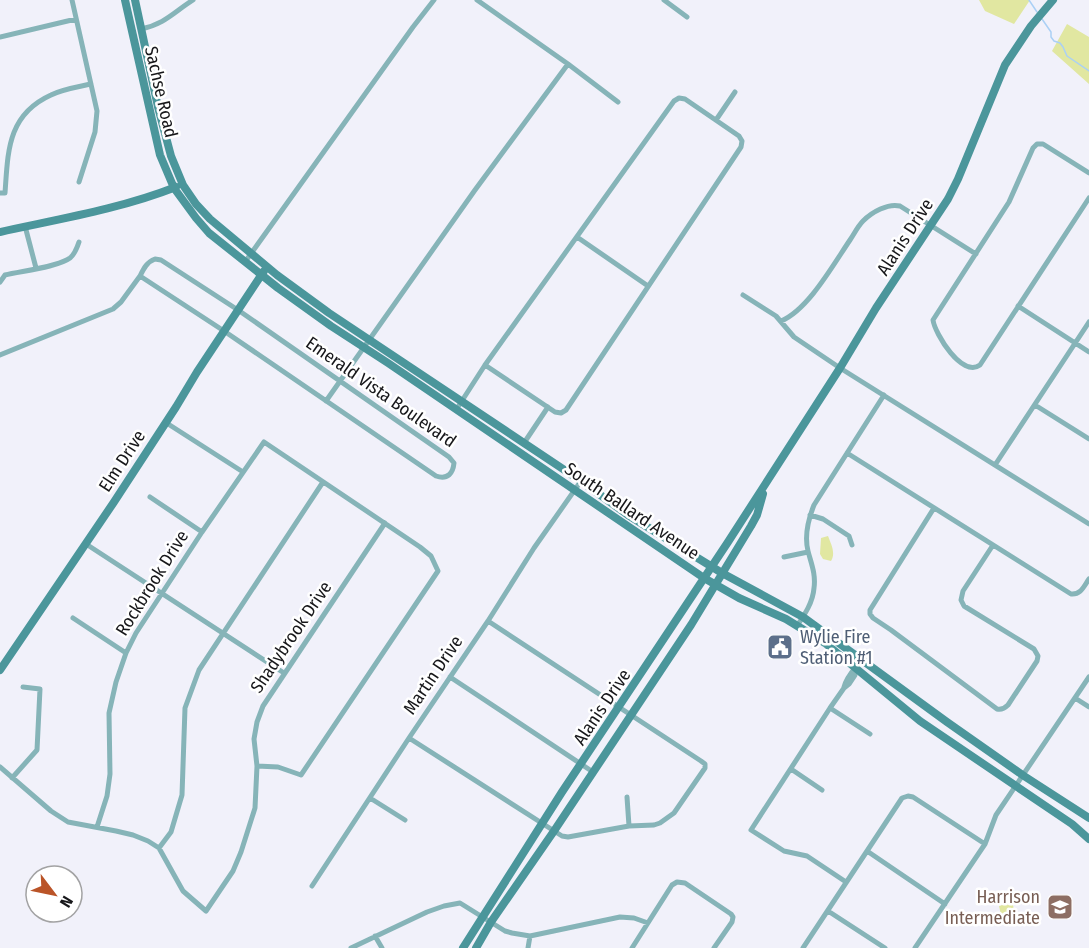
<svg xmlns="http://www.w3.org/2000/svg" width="1089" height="948" font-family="'Fira Sans Condensed',sans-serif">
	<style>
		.green { fill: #e1e7a1 }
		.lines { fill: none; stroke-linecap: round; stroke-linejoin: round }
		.stream { stroke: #aad0f5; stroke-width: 1.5 }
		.street { stroke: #86b4b8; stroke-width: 5 }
		.secondary { stroke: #4b969b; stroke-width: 8 }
		.labels { text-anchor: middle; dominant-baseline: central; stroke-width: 5; stroke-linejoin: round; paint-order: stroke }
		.street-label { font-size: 18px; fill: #17171a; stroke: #fff }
		.service-label { font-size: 18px; fill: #4e5e75; stroke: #fff; text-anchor: start }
		.education-label { font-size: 18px; fill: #785e54; stroke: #fff; text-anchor: end }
	</style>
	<rect width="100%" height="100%" fill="#f1f1fa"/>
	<path class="green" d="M979 0H1030L1014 24 985 11Z
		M1067 24 1089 37V84L1052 51Z
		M828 536C831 544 836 553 831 561L823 559 820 554 821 538Z
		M1012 902 1016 916 1002 919 999 906Z"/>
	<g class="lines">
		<path class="stream" d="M1029 0 1037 12
			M1042 19 1051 32V37L1054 41 1060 43 1063 47 1067 56 1089 71"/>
		<path class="street" d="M72 0 97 111 95 132 79 182
			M477 0 568 64 618 102
			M664 0 687 17
			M141 29C165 24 174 12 193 0
			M0 37 76 19
			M716 120 735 92
			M1089 173 1043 144H1037L1033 148 1009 202 933 320C935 334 962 378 980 365L1089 198
			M0 193H5C8 152 7 115 51 95 63 89 78 87 91 84
			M25 226 36 268
			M577 237 648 286
			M155 259 161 260 238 310 449 457 454 463C453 473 448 480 436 476L224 331 140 276C144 268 147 262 155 259Z
			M245 262 413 27 434 0
			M0 282 5 275C21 271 58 267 70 258 75 254 77 248 79 242
			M743 295 776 316 794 337 840 368 1089 524
			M1018 306 1089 352
			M781 321C808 310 833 265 850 240 854 234 858 226 863 221 872 212 888 203 900 206L976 254
			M0 355 113 309 121 302 140 276
			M326 401 475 190 568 64
			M1035 405 1089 439
			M456 410 485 365 674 101 679 98 685 99 739 136 742 141 741 147 566 410 561 413 555 412 485 365
			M165 422 243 472
			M524 443 548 407
			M847 453 1071 594C1081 595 1084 586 1089 579
			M995 465 1089 322
			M150 497 202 532
			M934 508 870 610V614L873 618 891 630 997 709C1001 710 1004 709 1008 705L1037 661 1038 656 1034 649 964 606 961 600 963 591 993 545
			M810 515 823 519 849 536 852 545
			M86 544 284 673
			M784 557 808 552
			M73 618 126 653
			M797 626C805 614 813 602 814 588 816 574 811 563 808 551 804 535 808 520 814 505L884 395
			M450 677 593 772
			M844 687C847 675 855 669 862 659
			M1075 698 1089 707
			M830 708 870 734
			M409 738 562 836 568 837 629 826 654 825 660 823 674 813 705 768V764L701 761 488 621
			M0 767 51 811 68 822 116 831 133 835 148 841 159 848 183 891 206 911 233 871 241 852 255 808 257 766 254 739 257 722 263 706 385 523
			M791 769 822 790
			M12 778 37 750 40 689 23 687
			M627 797 629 826
			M370 798 405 820
			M97 827 107 796 110 774 109 713 116 682 126 653 136 633 202 532 264 442 420 547 431 556 438 571 301 775 278 767 257 766
			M159 848 171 832 182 795 185 708 199 670 323 482
			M867 851 945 904
			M846 882 807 856 784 851 751 830 830 708 844 688 849 684 855 675V669
			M312 886 409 738 488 621 534 548 581 481
			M828 911 885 948
			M375 936 382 948
			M351 948 427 912 444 906 460 903 505 931 512 933 530 936 620 917 634 918 648 923
			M528 948 530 936
			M632 948 672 885 677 882 685 883 731 914 733 917 732 922 714 948
			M803 948 902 798 908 796 913 797 985 844
			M915 948 985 844 996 815 1089 677"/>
		<path class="secondary" d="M125 0 160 155 174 188 196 218 209 233 278 288 331 326 388 363 704 578 739 598 786 619 825 643 920 721 1072 824 1089 839
			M135 0 158 107 171 156 183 185 196 204 210 219 277 275 329 313 581 481 628 515 722 573 803 617 947 722 1024 776 1089 818
			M0 232C59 219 120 209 176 187
			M0 670 114 502 176 407 197 372 264 271
			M463 948 562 792 728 542 840 368 876 308 948 199 958 179 1005 65 1031 26 1053 0
			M476 948 491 922 554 831 691 625 751 526 757 515 763 494"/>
	</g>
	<defs>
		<g id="civic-square" transform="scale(1.35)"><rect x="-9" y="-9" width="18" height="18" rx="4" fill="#5c6f8a" stroke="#fff"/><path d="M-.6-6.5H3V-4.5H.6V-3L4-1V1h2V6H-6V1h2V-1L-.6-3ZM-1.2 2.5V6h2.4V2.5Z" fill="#fff"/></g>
		<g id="school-square" transform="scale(1.35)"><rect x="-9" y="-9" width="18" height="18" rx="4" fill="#8d6e63" stroke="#fff"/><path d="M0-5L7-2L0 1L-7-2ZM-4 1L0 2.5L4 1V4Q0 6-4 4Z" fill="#fff"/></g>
	</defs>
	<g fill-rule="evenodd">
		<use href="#civic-square" x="780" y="647"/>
		<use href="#school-square" x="1060" y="907"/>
	</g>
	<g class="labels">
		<g class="street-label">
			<text transform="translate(161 92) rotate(77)">Sachse Road</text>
			<text transform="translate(905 237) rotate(-57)">Alanis Drive</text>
			<text transform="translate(381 392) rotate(35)">Emerald Vista Boulevard</text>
			<text transform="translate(122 461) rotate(-57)">Elm Drive</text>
			<text transform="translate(632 511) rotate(34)">South Ballard Avenue</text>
			<text transform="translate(152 583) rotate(-58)">Rockbrook Drive</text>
			<text transform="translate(291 637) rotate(-56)">Shadybrook Drive</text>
			<text transform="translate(433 675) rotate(-56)">Martin Drive</text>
			<text transform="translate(602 707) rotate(-56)">Alanis Drive</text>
		</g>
		<g class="service-label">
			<text x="800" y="637">Wylie Fire<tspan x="800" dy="21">Station #1</tspan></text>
		</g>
		<g class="education-label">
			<text x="1040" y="897">Harrison<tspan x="1040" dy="21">Intermediate</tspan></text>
		</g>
	</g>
	<g transform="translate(54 894) rotate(122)"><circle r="28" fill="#ffffff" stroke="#a2a2a3" stroke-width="1.5"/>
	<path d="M0-4.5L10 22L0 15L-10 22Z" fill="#ba5428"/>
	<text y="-9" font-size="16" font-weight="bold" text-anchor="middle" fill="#17171a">N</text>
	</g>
</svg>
